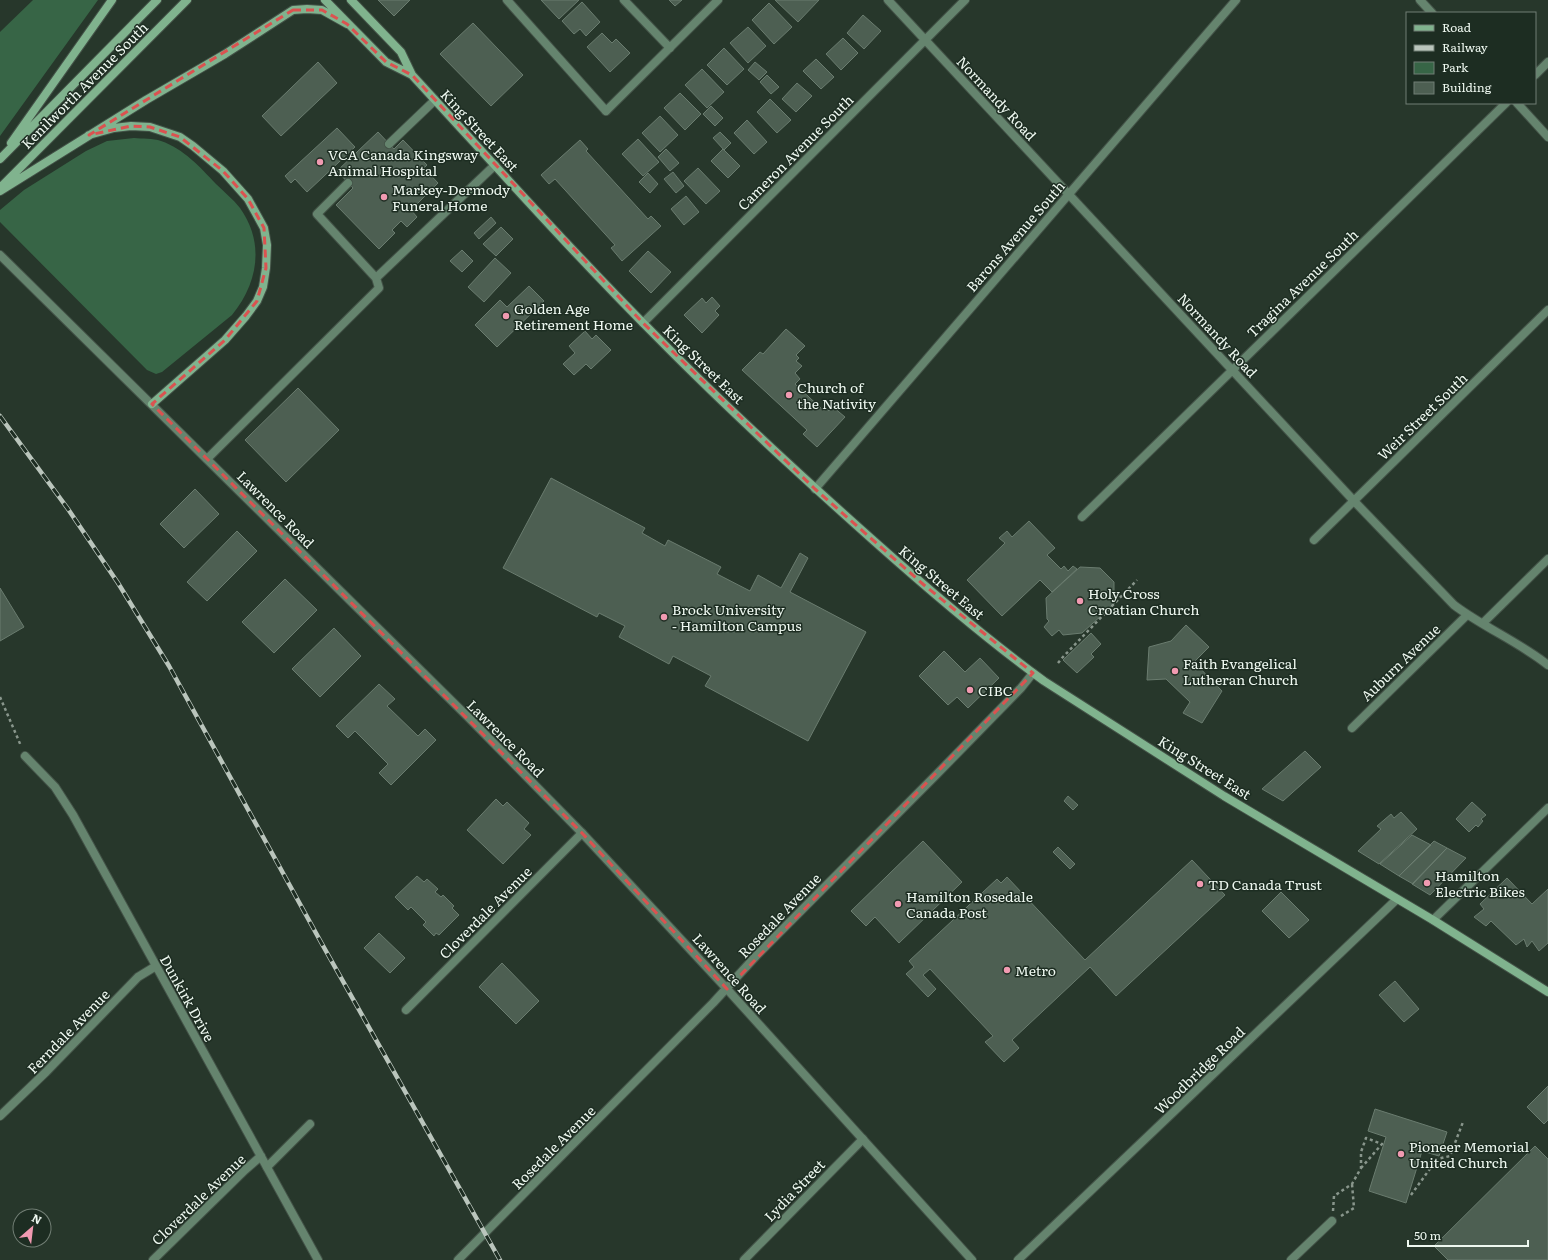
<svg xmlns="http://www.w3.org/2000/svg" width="1548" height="1260" font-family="Literata,serif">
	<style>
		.green { fill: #376546 }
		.building { fill: #4d5f52; stroke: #6a7c6f }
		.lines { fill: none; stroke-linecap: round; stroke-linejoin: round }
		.service-casing { stroke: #435247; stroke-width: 10 }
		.minor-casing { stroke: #435247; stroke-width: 10 }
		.tertiary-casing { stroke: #435247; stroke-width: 10 }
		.secondary-casing { stroke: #435247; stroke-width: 10 }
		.path { stroke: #89968c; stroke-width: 2.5; stroke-dasharray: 3 3; stroke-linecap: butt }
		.service { stroke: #65846e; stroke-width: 8 }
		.minor { stroke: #65846e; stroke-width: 8 }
		.tertiary { stroke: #65846e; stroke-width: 8 }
		.secondary { stroke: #80b38e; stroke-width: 8 }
		.rail-casing { stroke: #bac5bc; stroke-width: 4.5 }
		.rail { stroke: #1d2d22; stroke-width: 3; stroke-dasharray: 9; stroke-linecap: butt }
		.marked { fill: none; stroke: #db5250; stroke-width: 3; stroke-dasharray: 8 5; stroke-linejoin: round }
		.poi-dot { fill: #f19ab1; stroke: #1d2d22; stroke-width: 1.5 }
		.labels { text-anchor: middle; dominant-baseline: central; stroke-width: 3; stroke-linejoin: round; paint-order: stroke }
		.street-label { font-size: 14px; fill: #eef8f0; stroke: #1d2d22 }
		.poi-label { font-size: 14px; fill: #eef8f0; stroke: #1d2d22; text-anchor: start }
	</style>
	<rect width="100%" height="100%" fill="#27372b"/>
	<path class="green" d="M33 0H98L0 136V32Z
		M134 138C142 139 153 138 161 141 184 149 200 167 216 184 224 192 233 199 240 208 265 243 258 283 232 315L162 372 156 374 147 370 0 222V210L24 190 86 151 107 141Z"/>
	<path class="building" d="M378 0H410L394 16Z
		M541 0H579L559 19Z
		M669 0H682L675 6Z
		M775 0H819L798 22Z
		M582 2 600 22 586 36 580 29 574 34 562 21Z
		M769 3 792 27 774 44 752 20Z
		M863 15 881 31 864 49 847 33Z
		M473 23 523 75 491 106 440 54Z
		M748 27 766 46 748 63 730 43Z
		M602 33 612 43 616 39 630 53 610 72 587 47Z
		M843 38 858 53 841 70 826 54Z
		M724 48 744 69 727 85 707 65Z
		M816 59 834 77 821 89 803 71Z
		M318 62 337 83 281 136 262 116Z
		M755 62 767 72 759 80 748 70Z
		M702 69 724 92 707 108 685 85Z
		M767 75 779 87 771 94 760 82Z
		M797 83 812 96 796 112 782 99Z
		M680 93 701 114 685 130 664 108Z
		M770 99 791 120 777 133 757 112Z
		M711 106 723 118 715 126 703 114Z
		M660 116 678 135 660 152 642 133Z
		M747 120 767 142 754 154 734 133Z
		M337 128 355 147 307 192 295 179 291 183 285 176Z
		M378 132 394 149 403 140 427 165 424 168 438 183 411 210 417 217 407 227 401 221 392 230 395 233 379 249 336 205 353 188 337 171Z
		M720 132 731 143 724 150 713 138Z
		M638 139 659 162 643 176 622 154Z
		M580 140 588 149 586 151 648 219 651 216 661 226 622 261 611 248 615 245 555 179 549 184 541 175Z
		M666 149 679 163 670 171 658 157Z
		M723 149 740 166 728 178 711 161Z
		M698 168 720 191 706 204 684 181Z
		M673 172 684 186 676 193 664 179Z
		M648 173 658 184 650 193 639 182Z
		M686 196 699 212 684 225 671 209Z
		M491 217 496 223 479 239 474 233Z
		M501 227 513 239 496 256 483 244Z
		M462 250 473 261 462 272 450 261Z
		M648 251 671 272 651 293 629 271Z
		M495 258 511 273 484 302 468 287Z
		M529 286 544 301 497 347 475 325 500 300 507 307Z
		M712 297 720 306 715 311 719 315 702 333 684 315 702 298 706 303Z
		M786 329 805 346 796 355 799 358 796 361 802 366 795 373 800 379 795 384 824 411 826 408 829 411 833 407 845 417 817 447 803 434 807 430 742 370 760 352 763 354Z
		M585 331 592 339 596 335 611 350 591 369 586 364 574 375 563 364 575 353 569 346Z
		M298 388 339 430 286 482 245 440Z
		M551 478 645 528 642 533 665 546 668 540 721 567 717 574 750 591 758 575 781 588 800 553 808 558 790 592 866 632 808 741 705 686 711 676 673 656 669 664 619 637 625 626 599 613 597 617 503 568Z
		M195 489 219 514 184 548 160 524Z
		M1029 521 1055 548 1047 555 1061 569 1064 566 1068 571 1073 566 1077 569 1052 592 1040 580 1002 616 967 580 1005 543 999 538 1007 531 1012 537Z
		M237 531 257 551 207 601 187 582Z
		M1080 567 1100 568 1114 582V604L1082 633 1063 635 1059 630 1052 636 1044 627 1049 621 1047 619 1046 598Z
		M285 579 317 610 274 653 242 622Z
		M0 588 24 627 0 641Z
		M1186 625 1209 647 1194 662 1222 691 1202 723 1183 713 1190 702 1166 679 1147 680 1149 647 1171 641Z
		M334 628 361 656 320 697 292 669Z
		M1091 633 1101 644 1091 654 1094 657 1077 673 1063 660Z
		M944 651 965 672 980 658 999 678 968 708 957 697 948 705 919 676Z
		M379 684 395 699 387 706 418 736 425 729 436 740 391 785 379 773 388 764 355 731 348 738 336 726Z
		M1305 751 1321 767 1283 801 1262 789Z
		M1068 796 1078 805 1073 810 1064 801Z
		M496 799 503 806 507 802 529 823 524 829 531 835 503 864 467 830Z
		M1472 802 1486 815 1481 819 1483 821 1478 827 1476 825 1469 832 1456 819Z
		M1401 812 1417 829 1379 864 1358 851 1381 829 1377 826 1391 814 1394 818Z
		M1412 835 1431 845 1399 876 1380 864Z
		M923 841 962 882 899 943 875 917 866 926 851 911Z
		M1434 841 1447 848 1413 884 1399 876Z
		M1058 847 1075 864 1070 869 1053 852Z
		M1447 848 1466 858 1430 895 1412 884Z
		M1192 860 1225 895 1116 996 1090 967 1012 1040 1019 1048 1004 1062 985 1042 993 1036 930 969 923 975 936 989 928 997 906 974 914 967 909 961 997 879 1001 883 1007 877 1085 960Z
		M417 876 424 882 427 879 438 889 435 892 441 897 443 895 454 906 452 908 459 915 439 935 436 933 434 936 423 925 426 922 411 907 408 910 395 897Z
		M1507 878 1532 904 1548 889V943L1539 951 1532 941 1527 947 1524 939 1516 945 1491 921 1486 926 1474 917 1484 909 1480 904Z
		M1281 892 1309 920 1289 938 1262 911Z
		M379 933 405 958 390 973 364 948Z
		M502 963 539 1001 516 1024 479 987Z
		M1395 981 1419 1009 1404 1022 1379 995Z
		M1548 1086V1120L1544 1124 1527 1107Z
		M1375 1109 1447 1132 1439 1156 1422 1151 1406 1203 1369 1191 1386 1137 1368 1131Z
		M1535 1146 1548 1159V1260H1448L1434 1246Z"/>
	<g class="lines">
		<g class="service-casing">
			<path id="service" d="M507 0 606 111
				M389 144 435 100
				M376 278 495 165
				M207 459 379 288 376 278 317 214 348 183
				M267 1167 310 1124"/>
		</g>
		<g class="minor-casing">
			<path id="minor" d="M624 0 670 48
				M888 0 1354 501 1454 605C1483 627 1519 642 1548 665
				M1420 0 1432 13
				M1535 75 1548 62
				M1517 103 1548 137
				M606 111 718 0
				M643 323 965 0
				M815 489 1236 0
				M1082 517 1506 103
				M1314 540 1548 310
				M1483 623 1548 559
				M1352 728 1467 615
				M25 756 55 787 73 815 318 1260
				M1433 920 1548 808
				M406 1010 582 833
				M0 1116 46 1072 138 977 156 966
				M153 1260 245 1170 261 1156
				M458 1260 713 1003 756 956 937 774 1021 688 1033 673
				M744 1260 863 1139
				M1018 1260 1397 899
				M1291 1260 1332 1221"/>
		</g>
		<g class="tertiary-casing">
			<path id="tertiary" d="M0 255 468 717 582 833 727 989 972 1260"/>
		</g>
		<g class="secondary-casing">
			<path id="secondary" d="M325 0 386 62 412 75
				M351 0 401 52 412 75C494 164 574 254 659 339 728 409 801 476 874 541 929 590 985 638 1044 681L1224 796 1433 920 1548 992
				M89 135 114 128 131 126 150 127 180 137 193 146 223 171 248 199 264 228 267 245 266 268 263 287 257 301 246 316 225 340 152 404
				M11 143 112 0
				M0 159 157 0
				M1 187 187 0
				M0 191 146 100 225 54 293 10 307 9 322 10 347 24"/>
		</g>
		<path class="path" d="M1058 663 1062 658 1137 580
			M0 697 21 746
			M1411 1195 1437 1159 1450 1156 1463 1122
			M1333 1211 1334 1196 1352 1184 1361 1168V1152L1366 1138 1382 1144 1361 1168
			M1341 1216 1354 1208 1352 1184"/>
		<use href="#service" class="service"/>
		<use href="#minor" class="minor"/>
		<use href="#tertiary" class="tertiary"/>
		<use href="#secondary" class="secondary"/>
		<g class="rail-casing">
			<path id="rail" d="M0 416 68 509 118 583 169 666 322 944 500 1260"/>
		</g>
		<use href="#rail" class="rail"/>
	</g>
	<path class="marked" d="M293 10H322L347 24 386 62 412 75 643 323 815 489 924 585 1033 673 727 989 582 833 152 404 225 340 257 301 266 268 264 228 248 199 223 171 180 137 150 127 131 126 89 135Z"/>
	<g class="poi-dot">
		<circle cx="320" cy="162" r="4"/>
		<circle cx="384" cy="197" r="4"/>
		<circle cx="506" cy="316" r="4"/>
		<circle cx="789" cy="395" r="4"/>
		<circle cx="1080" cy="601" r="4"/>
		<circle cx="664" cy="617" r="4"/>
		<circle cx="1175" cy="671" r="4"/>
		<circle cx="970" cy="690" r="4"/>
		<circle cx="1427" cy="883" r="4"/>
		<circle cx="1200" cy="884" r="4"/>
		<circle cx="898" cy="904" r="4"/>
		<circle cx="1007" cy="970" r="4"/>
		<circle cx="1401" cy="1154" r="4"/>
	</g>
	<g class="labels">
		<g class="street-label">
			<text transform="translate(84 85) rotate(-45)">Kenilworth Avenue South</text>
			<text transform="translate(997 98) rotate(47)">Normandy Road</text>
			<text transform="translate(480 130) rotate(47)">King Street East</text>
			<text transform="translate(795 152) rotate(-45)">Cameron Avenue South</text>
			<text transform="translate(1015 236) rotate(-49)">Barons Avenue South</text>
			<text transform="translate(1302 283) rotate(-44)">Tragina Avenue South</text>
			<text transform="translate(1218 335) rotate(47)">Normandy Road</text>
			<text transform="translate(704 364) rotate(44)">King Street East</text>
			<text transform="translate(1422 416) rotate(-44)">Weir Street South</text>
			<text transform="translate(276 509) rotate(45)">Lawrence Road</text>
			<text transform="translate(942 582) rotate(40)">King Street East</text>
			<text transform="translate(1400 662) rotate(-44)">Auburn Avenue</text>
			<text transform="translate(506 738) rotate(45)">Lawrence Road</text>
			<text transform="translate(1205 767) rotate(32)">King Street East</text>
			<text transform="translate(485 912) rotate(-45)">Cloverdale Avenue</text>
			<text transform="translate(779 915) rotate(-46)">Rosedale Avenue</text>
			<text transform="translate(730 973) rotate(48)">Lawrence Road</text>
			<text transform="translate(188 998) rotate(61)">Dunkirk Drive</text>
			<text transform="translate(68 1031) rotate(-46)">Ferndale Avenue</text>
			<text transform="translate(1199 1070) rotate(-44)">Woodbridge Road</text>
			<text transform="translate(553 1147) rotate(-45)">Rosedale Avenue</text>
			<text transform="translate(794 1190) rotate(-46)">Lydia Street</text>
			<text transform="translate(198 1199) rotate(-44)">Cloverdale Avenue</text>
		</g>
		<g class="poi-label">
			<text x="328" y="154">VCA Canada Kingsway<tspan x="328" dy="16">Animal Hospital</tspan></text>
			<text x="392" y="189">Markey-Dermody<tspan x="392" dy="16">Funeral Home</tspan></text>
			<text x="514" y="308">Golden Age<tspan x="514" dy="16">Retirement Home</tspan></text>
			<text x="797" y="387">Church of<tspan x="797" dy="16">the Nativity</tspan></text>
			<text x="1088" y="593">Holy Cross<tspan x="1088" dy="16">Croatian Church</tspan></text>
			<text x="672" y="609">Brock University<tspan x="672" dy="16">- Hamilton Campus</tspan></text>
			<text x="1183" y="663">Faith Evangelical<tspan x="1183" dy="16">Lutheran Church</tspan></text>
			<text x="978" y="690">CIBC</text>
			<text x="1435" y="875">Hamilton<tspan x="1435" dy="16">Electric Bikes</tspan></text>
			<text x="1208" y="884">TD Canada Trust</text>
			<text x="906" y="896">Hamilton Rosedale<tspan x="906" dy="16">Canada Post</tspan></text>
			<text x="1015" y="970">Metro</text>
			<text x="1409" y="1146">Pioneer Memorial<tspan x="1409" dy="16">United Church</tspan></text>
		</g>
	</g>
	<rect x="1406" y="12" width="130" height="92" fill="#1d2d22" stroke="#717e74"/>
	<rect x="1414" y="25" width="20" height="6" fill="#80b38e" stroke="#717e74"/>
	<text x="1442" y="32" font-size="12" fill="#eef8f0">Road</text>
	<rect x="1414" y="45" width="20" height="6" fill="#bac5bc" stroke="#717e74"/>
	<text x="1442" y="52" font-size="12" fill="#eef8f0">Railway</text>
	<rect x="1414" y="62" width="20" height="12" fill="#376546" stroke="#717e74"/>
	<text x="1442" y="72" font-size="12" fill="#eef8f0">Park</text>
	<rect x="1414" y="82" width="20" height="12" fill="#4d5f52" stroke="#717e74"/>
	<text x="1442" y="92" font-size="12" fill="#eef8f0">Building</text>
	<g transform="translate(32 1228) rotate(28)"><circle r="19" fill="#1d2d22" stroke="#717e74"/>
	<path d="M0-3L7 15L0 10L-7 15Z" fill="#f19ab1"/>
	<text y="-6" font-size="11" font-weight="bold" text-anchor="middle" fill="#eef8f0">N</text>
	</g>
	<path d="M1408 1240v6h120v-6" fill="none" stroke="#eef8f0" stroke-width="2"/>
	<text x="1414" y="1240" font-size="12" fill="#eef8f0" stroke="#1d2d22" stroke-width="3" paint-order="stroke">50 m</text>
</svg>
